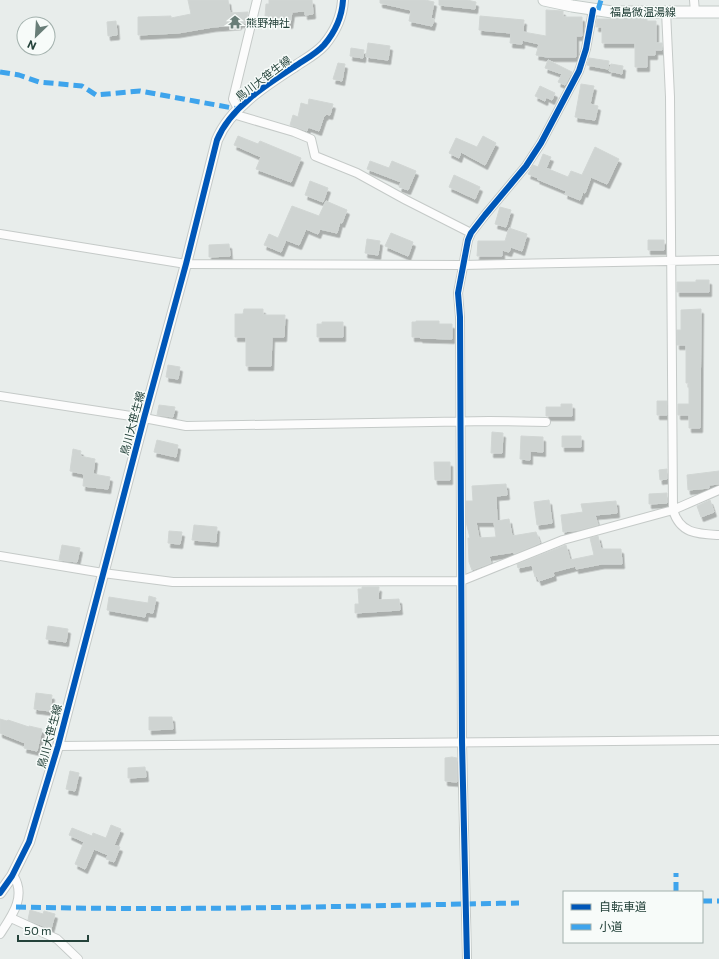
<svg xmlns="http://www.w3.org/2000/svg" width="719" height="959" font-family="Commissioner,'Noto Sans JP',sans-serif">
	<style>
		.building { fill: #cfd4d2; stroke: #d1d6d4; fill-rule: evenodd; filter: url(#shadow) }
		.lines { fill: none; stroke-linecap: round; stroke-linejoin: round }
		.minor-casing { stroke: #c5cac8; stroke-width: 10 }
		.tertiary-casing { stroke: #c5cac8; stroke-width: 12 }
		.secondary-casing { stroke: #c3cbc8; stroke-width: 13 }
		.minor { stroke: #fcfcfc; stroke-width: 8 }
		.tertiary { stroke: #fcfcfc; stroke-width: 10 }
		.secondary { stroke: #fcfcfc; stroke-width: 11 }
		.quiet { stroke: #3ea4ec; stroke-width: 5; stroke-dasharray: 10 5; stroke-linecap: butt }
		.cycleway-casing { stroke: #f7fbf9; stroke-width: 8 }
		.cycleway { stroke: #0057b8; stroke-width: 6 }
		.labels { text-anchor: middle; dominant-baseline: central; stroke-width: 3; stroke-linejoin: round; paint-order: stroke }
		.street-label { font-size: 11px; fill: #24423a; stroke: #f7fbf9 }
		.poi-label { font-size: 11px; fill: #24423a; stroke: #f7fbf9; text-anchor: start }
	</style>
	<defs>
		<filter id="shadow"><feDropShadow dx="2.5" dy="4.5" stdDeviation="0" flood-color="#0004"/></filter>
	</defs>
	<rect width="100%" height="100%" fill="#e8edeb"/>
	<path class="building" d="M188 0H228L230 13 248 12 246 23H239V25L213 27 178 33 138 35V17L171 16V18L191 14Z
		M269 0H312L313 14 305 15V11L292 12 290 24 273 21 274 17 265 16 266 4H269Z
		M380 0H425L434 2 431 18 434 19 432 26 409 21 411 10 380 3Z
		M439 0H467L476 2 475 9 439 5Z
		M546 10 563 11V17H582V36H576V57H547L536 55 539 44 522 40V44L510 43 511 33 479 30 480 16 524 20 523 32 546 36Z
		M597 19H647V21H656V43H662V50H655V55H647V67H635V43H602V27H596Z
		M116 21 117 35 108 36 107 22Z
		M368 43 390 46 388 60 366 57Z
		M351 48 364 50 363 58 350 56Z
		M589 58 609 61 608 69 587 65Z
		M548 60 572 72 565 85 558 82 562 74 545 68Z
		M338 63 345 64 342 81 333 79Z
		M611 64 623 66 622 74 609 71Z
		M581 84 594 86 590 104 598 106 595 120 575 117Z
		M540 86 555 93 552 100 546 97 545 101 535 96Z
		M309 99 333 104 330 115 326 114 325 116H324L319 131 308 127 307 131 290 125 293 115 298 117 301 103 308 105Z
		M238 136 258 144 260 141 301 158 291 182 256 169 261 157 234 145Z
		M483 136 496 143 485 165 461 152 459 158 449 153 456 138 477 147Z
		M595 147 619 159 607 184 591 177 585 193 583 192 580 200 565 194 566 191 537 179 538 178 528 174 533 165 538 167 543 154 551 157 546 168 568 177 571 171 582 175Z
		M370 161 389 168 392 161 416 171 408 190 399 187 401 182 367 169Z
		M454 175 480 187 475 199 449 187Z
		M310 181 328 188 323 202 305 195Z
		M326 201 347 210 342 223 340 222 337 233 320 229 318 234 306 229 299 245 286 240 281 252 264 245 269 234 278 238 292 206 319 216Z
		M500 207 511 210 506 227 495 224Z
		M509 228 527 234 522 251 511 247 509 252 502 250V256H477L478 241H505Z
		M391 233 413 242 408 256 385 246Z
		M367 239 380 241 378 255 365 253Z
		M648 240H664V250H648Z
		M229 244 230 256 209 257V245Z
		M696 280H709V292H677V282H696Z
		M244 309H263V315H285L284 337H272L271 366H246V337H235V314H243Z
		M701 309 700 428H689V415H678V404H689V383H686V345H677V330H681V310Z
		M416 321H439V324H452V339L420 338V337H412V322H416Z
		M322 322H343V337H317V324H322Z
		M168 365 180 367 178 379 166 377Z
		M657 401H667V415H657Z
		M561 404H572V416H546V407H561Z
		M159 405 175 407 173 417 157 415Z
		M492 432 503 433 502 453H491Z
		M521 436 543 437V452L530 451V460L520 459Z
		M562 436H581V447H562Z
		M157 440 178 445 176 457 154 452Z
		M73 449 81 451 80 456 95 459 93 474 110 477 108 489 83 486 84 474 70 471Z
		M434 462H450V480H435Z
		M667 469V479L660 480 659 470Z
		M719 471V484L709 485V488L688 490 687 475Z
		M506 484 507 495 496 496 497 521 509 519 512 536 536 532 540 543 514 554V552L489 556 491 563 472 570 469 562 468 538H470L466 522V501H473L472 486ZM476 522H494L496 537 479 538Z
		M667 493V503L649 504V494Z
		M549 500 552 523 537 525 534 502Z
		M710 500 714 512 701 517 697 506Z
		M616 501 617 513 595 515 598 525 580 530 563 532 561 515 583 512 581 504Z
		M194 525 217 527 216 542 192 540Z
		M169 531 182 532 180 544 168 543Z
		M598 536 601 549H621L622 564H602L576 569V566L553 572 554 576 539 581 537 576 535 577 532 565 518 568 517 564 566 545 570 560 594 555 590 538Z
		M62 545 80 548 77 562 59 560Z
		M362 587H379L378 600 399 599 400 610 355 613V604H359L358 589H362Z
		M149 596 156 598 153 613 146 612 145 617 107 610 109 597 148 603Z
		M48 626 68 629 66 642 46 639Z
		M36 693 52 695 50 711 34 709Z
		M149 717H172L173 729 149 730Z
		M0 719 7 721 8 720 29 727V726L42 729 37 751 24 748 25 743 0 733Z
		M452 757 457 758V782L445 781V758Z
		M145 767 146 777 128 778V768Z
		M70 771 79 773 75 791 66 789Z
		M111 825 121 829 114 845 120 847 114 862 106 859 108 855 94 849 85 869 75 864 84 842 69 835 72 828 92 836 93 833 106 838Z
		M30 910 43 914 44 911 55 914 51 929 28 920Z"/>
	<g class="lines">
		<g class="minor-casing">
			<path id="minor" d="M694 0 695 12
				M666 11 670 97 673 510C680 534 698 534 719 535
				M238 109 233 99 257 0
				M233 114 294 132 311 139 315 156 357 173 406 200 471 233
				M0 234 186 264 463 265 719 260
				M0 396 144 418 186 426 489 421 546 422
				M0 556 103 573 173 582 461 581 563 540 673 510 719 490
				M58 746 719 740
				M11 918 57 939 78 959
				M0 934C12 916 27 896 13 875
				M467 959 462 742 460 317 458 293 468 240 471 233 485 215 526 166 541 143 579 71 586 49 593 10"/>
		</g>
		<g class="tertiary-casing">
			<path id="tertiary" d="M0 893 12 876 29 842 58 746 144 418 186 264 217 140C230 108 266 85 294 67 304 60 316 54 324 45 335 32 342 17 343 0"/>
		</g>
		<g class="secondary-casing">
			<path id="secondary" d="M544 0 572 6 612 12H719"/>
		</g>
		<use href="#minor" class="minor"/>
		<use href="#tertiary" class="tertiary"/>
		<use href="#secondary" class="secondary"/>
		<path class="quiet" d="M598 10 601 0
			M0 72 19 75 39 82 82 86 96 95 140 91 238 109
			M676 892V873
			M702 901H719
			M16 907C183 911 351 906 519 903"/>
		<g class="cycleway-casing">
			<path id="cycleway" d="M0 893 12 876 29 842 58 746 144 418 186 264 217 140C230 108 266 85 294 67 304 60 316 54 324 45 335 32 342 17 343 0
				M467 959 462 742 460 317 458 293 468 240 471 233 485 215 526 166 541 143 579 71 586 49 593 10"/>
		</g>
		<use href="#cycleway" class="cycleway"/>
	</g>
	<defs>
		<g id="temple-bare" transform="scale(1.08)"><path d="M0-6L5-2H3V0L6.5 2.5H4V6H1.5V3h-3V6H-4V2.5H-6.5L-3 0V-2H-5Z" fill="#697e78" stroke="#f7fbf9" stroke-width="2.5" paint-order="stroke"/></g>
	</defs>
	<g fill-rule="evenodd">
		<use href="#temple-bare" x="235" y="22"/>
	</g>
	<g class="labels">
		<g class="street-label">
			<text x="643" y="11">福島微温湯線</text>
			<text transform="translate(263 78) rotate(-37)">鳥川大笹生線</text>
			<text transform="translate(132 423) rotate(-75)">鳥川大笹生線</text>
			<text transform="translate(49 736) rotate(-75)">鳥川大笹生線</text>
		</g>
		<g class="poi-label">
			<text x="246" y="22">熊野神社</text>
		</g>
	</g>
	<rect x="563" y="891" width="140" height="52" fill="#f7fbf9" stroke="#a3b1ad"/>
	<rect x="571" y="904" width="20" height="6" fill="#0057b8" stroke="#a3b1ad"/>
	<text x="599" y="911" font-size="12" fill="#24423a">自転車道</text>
	<rect x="571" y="924" width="20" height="6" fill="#3ea4ec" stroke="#a3b1ad"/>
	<text x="599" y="931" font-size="12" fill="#24423a">小道</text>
	<g transform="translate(36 36) rotate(205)"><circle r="19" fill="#f7fbf9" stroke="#a3b1ad"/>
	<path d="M0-3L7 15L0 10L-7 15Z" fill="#697e78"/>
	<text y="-6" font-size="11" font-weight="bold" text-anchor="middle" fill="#24423a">N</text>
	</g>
	<path d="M18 935v6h70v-6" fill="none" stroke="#24423a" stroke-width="2"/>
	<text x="24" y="935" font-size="12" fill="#24423a" stroke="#f7fbf9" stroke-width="3" paint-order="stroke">50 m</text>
</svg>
